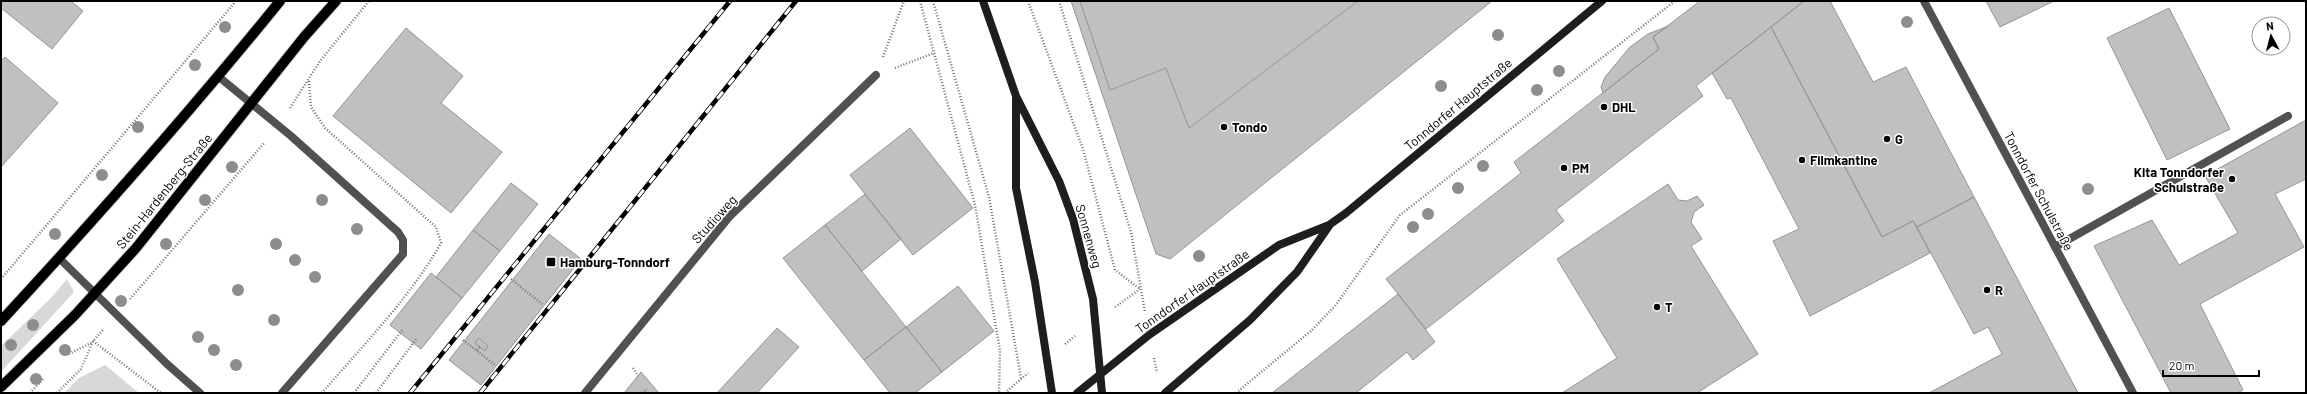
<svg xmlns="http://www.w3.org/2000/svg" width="2307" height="394" font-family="Barlow,sans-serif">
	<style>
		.green { fill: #d8d8d8 }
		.building { fill: #c0c0c0; stroke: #959595 }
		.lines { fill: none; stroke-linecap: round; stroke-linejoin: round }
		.primary-casing { stroke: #dbdbdb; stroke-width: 12 }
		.path { stroke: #737373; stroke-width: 2.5; stroke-dasharray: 1 2; stroke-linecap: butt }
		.service { stroke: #515151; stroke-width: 8 }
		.minor { stroke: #515151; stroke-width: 8 }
		.secondary { stroke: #1e1e1e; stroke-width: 8 }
		.primary { stroke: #000; stroke-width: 10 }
		.rail-casing { stroke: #000; stroke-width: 4.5 }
		.rail { stroke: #fff; stroke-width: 3; stroke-dasharray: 9; stroke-linecap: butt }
		.tree { fill: #8d8d8d }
		.poi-dot { fill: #000; stroke: #fff; stroke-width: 1.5 }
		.labels { text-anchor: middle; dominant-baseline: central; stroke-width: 3; stroke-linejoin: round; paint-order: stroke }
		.street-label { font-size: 13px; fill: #000; stroke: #fff }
		.poi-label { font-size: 13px; font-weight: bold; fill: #000; stroke: #fff; text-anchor: start }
	</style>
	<rect width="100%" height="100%" fill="#fff"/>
	<path class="green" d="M67 279 74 292 1 372V346L50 299Z
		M105 365 139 393H64L79 378Z"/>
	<path class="building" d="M1 1H71L83 11 52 49 1 8Z
		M1071 1H1492L1170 259 1156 254Z
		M1080 1H1358L1189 128 1166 68 1110 90Z
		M1700 1H1804L1696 86 1703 96 1556 210 1564 221 1426 329 1386 279 1521 173 1514 162 1659 49 1653 37Z
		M1804 1H1830L1873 82 1906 67 1974 197 1917 227 1913 221 1882 237 1771 27Z
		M1986 1H2051L2052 2 2000 27Z
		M2169 8 2230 129 2167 160 2107 38Z
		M1668 26 1653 37 1659 49 1603 93 1601 87 1605 77 1630 47 1648 34Z
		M1771 27 1882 237 1913 221 1930 253 1810 316 1773 241 1799 229 1731 98 1727 99 1712 73Z
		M406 28 463 76 441 103 502 152 451 213 333 116Z
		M5 57 58 103 1 167V61Z
		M2306 120V179L2275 194 2304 247 2200 304 2243 390 2237 393H2171L2094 246 2152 220 2179 265 2238 233 2205 176Z
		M910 128 973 208 913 255 850 175Z
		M511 183 538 204 500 251 473 230Z
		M1668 184 1678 200 1687 201 1697 196 1704 205 1694 212 1691 222 1702 239 1691 246 1758 354 1697 393H1562L1617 358 1557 259Z
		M865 194 901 239 862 271 825 225Z
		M1974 197 2078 393H1929L2002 354 1988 327 1974 334 1917 227Z
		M825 225 906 327 864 360 783 258Z
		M473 230 500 251 462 298 436 277Z
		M549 234 581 259 481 385 449 360Z
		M431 273 462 298 421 349 390 325Z
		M958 286 994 331 942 372 906 327Z
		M1398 294 1435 342 1413 360 1407 352 1356 393H1272Z
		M906 327 942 372 915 393H890L864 360Z
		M777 328 799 347 757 393H717Z
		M479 338 488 346 485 351 475 343Z
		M641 372 659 393H624Z"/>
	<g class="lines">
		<g class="primary-casing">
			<path id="primary" d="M1 321C97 217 191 111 280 1
				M1 387 75 315 136 248 304 37 336 1"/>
		</g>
		<path class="path" d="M920 1 975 205 1000 351 999 393
			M933 1 989 197 1021 378
			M1028 1 1083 149 1115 270 1140 289
			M1059 1 1131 232 1145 312
			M883 57 904 1
			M895 68 934 53
			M309 81 311 107 325 128 436 227 441 243C410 298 363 345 322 393
			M290 108 320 61 369 1
			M1 279 236 1
			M511 279 542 304
			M130 299 265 142
			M1115 307 1140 289
			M463 340 495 365
			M93 341 161 393
			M1065 344 1075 336
			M477 350 480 347
			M69 354 93 342
			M1154 358 1157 373
			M633 368 638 376
			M30 393 44 378
			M57 393 81 369 93 341 103 330
			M354 393 403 329
			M376 393 417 338
			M642 393 647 389
			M1005 393 1028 373
			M1236 393 1312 330 1335 306 1400 215 1675 1"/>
		<path class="service" d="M219 77 291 136 398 232 403 240V254L282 393
			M2055 247 2288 116
			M60 259 167 364 200 393"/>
		<path class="minor" d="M1924 1 2133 393
			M585 393 730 216 876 75"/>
		<path class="secondary" d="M983 1 1016 96 1059 181 1073 219 1093 299 1102 393
			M1016 99V188L1035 282 1052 393
			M1077 393 1149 335 1279 245 1329 225 1346 213 1602 1
			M1165 393 1250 320 1297 272 1329 226"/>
		<use href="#primary" class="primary"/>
		<g class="rail-casing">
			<path id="rail" d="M410 393 730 1
				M480 393 796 1"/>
		</g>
		<use href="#rail" class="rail"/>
	</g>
	<g class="tree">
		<circle cx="1907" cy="22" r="6"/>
		<circle cx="225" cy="27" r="6"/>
		<circle cx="1498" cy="35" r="6"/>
		<circle cx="195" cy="65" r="6"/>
		<circle cx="1559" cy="71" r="6"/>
		<circle cx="1441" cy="86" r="6"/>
		<circle cx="1537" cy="90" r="6"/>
		<circle cx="138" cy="127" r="6"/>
		<circle cx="1483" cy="166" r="6"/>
		<circle cx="232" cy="167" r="6"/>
		<circle cx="102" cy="175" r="6"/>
		<circle cx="1458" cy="188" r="6"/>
		<circle cx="2088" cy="189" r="6"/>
		<circle cx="205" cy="200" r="6"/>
		<circle cx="322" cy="200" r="6"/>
		<circle cx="1428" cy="214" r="6"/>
		<circle cx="1413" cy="227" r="6"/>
		<circle cx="357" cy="229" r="6"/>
		<circle cx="55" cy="234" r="6"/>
		<circle cx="166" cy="244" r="6"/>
		<circle cx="276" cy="244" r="6"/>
		<circle cx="1199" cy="256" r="6"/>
		<circle cx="295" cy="260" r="6"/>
		<circle cx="315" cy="277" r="6"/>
		<circle cx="238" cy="290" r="6"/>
		<circle cx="121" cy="301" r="6"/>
		<circle cx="274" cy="320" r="6"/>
		<circle cx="33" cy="325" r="6"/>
		<circle cx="198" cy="337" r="6"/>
		<circle cx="11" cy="345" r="6"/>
		<circle cx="65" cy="350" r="6"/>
		<circle cx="214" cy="350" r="6"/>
		<circle cx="236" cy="365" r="6"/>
		<circle cx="36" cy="379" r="6"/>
	</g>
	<g class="poi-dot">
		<circle cx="1604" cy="107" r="4"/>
		<circle cx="1224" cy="127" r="4"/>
		<circle cx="1887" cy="139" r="4"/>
		<circle cx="1802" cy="160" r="4"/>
		<circle cx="1564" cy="168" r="4"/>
		<circle cx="2232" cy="179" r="4"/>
		<rect x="546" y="257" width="10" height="10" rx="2"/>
		<circle cx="1987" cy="290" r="4"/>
		<circle cx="1657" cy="307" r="4"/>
	</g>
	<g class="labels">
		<g class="street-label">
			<text transform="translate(1458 104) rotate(-40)">Tonndorfer Hauptstraße</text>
			<text transform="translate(164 191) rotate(-51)">Stein-Hardenberg-Straße</text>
			<text transform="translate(2039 191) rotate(62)">Tonndorfer Schulstraße</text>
			<text transform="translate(714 219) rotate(-48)">Studioweg</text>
			<text transform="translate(1089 236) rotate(74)">Sonnenweg</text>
			<text transform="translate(1192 291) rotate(-35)">Tonndorfer Hauptstraße</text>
		</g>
		<g class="poi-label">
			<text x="1612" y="107">DHL</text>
			<text x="1232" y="127">Tondo</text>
			<text x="1895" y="139">G</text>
			<text x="1810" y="160">Filmkantine</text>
			<text x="1572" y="168">PM</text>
			<text x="2224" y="172" text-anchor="end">Kita Tonndorfer<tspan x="2224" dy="15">Schulstraße</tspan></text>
			<text x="560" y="262">Hamburg-Tonndorf</text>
			<text x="1995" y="290">R</text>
			<text x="1665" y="307">T</text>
		</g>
	</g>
	<rect width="2307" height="394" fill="none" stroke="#000000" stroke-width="4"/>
	<g transform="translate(2271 36) rotate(353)"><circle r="19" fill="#ffffff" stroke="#999999"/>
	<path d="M0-3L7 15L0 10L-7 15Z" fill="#000000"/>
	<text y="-6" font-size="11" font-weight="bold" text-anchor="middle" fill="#000000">N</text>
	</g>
	<path d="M2163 370v6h96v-6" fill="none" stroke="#000000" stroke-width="2"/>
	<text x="2169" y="370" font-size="12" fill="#000000" stroke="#ffffff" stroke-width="3" paint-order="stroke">20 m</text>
</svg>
